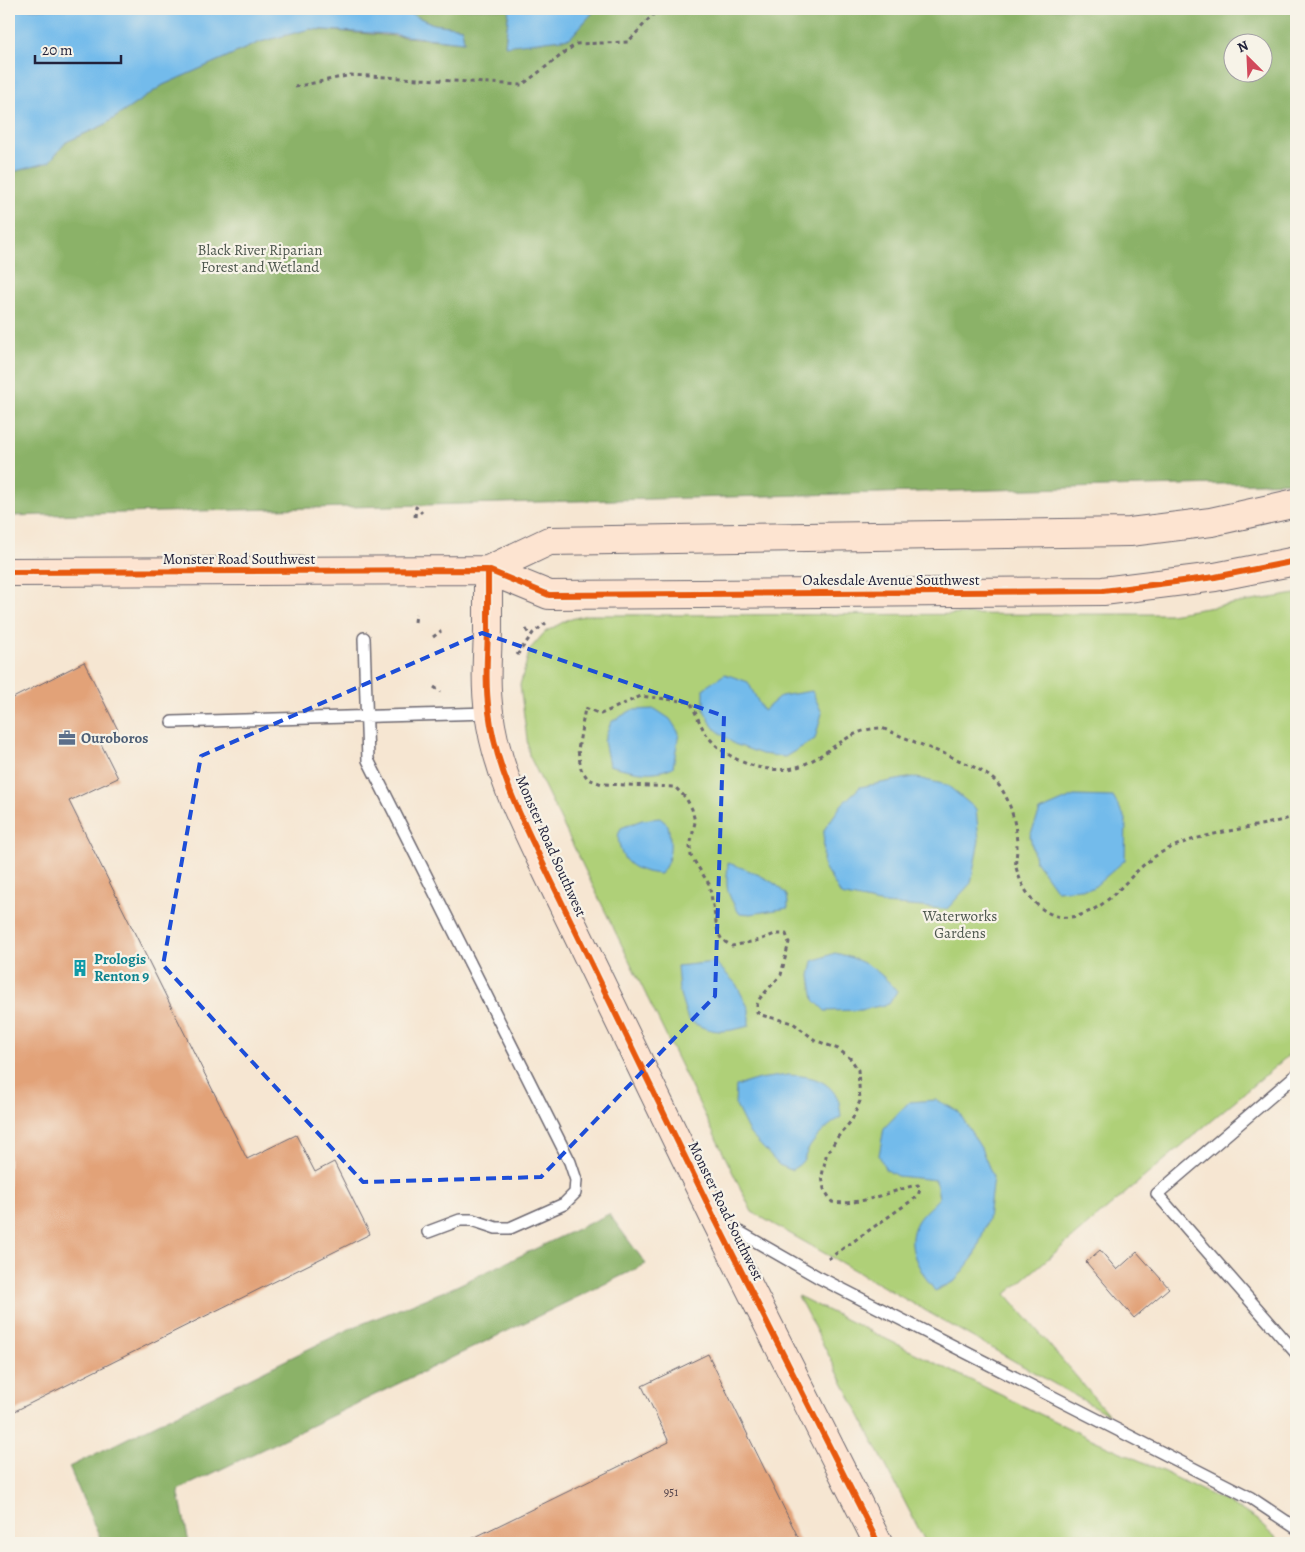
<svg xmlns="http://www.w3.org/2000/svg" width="1305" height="1552" font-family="Alegreya,serif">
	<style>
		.green { fill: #afd078; stroke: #68795a }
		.forest { fill: #8bb268; stroke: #566a52; fill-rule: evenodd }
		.water { fill: #73bbeb; stroke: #4a6e93 }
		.building { fill: #e2a278 }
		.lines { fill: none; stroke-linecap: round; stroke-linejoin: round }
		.lane-casing { stroke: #6c6770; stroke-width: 14 }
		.secondary-casing { stroke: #6c6770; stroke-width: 30 }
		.path { stroke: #6c6770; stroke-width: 3; stroke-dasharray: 4 4; stroke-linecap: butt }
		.lane { stroke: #fff; stroke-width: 11 }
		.secondary { stroke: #fde4d1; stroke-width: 28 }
		.cycleway-casing { stroke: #f7f3e8; stroke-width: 9 }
		.cycleway { stroke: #e8590c; stroke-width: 6 }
		.marked { fill: none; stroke: #1d4ed8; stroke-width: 4; stroke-dasharray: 10 6; stroke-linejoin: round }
		.labels { text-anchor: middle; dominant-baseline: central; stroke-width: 4.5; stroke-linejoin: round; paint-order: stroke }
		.number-label { font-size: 12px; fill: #52424a }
		.park-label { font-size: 15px; fill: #4c564d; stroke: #f7f3e8 }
		.street-label { font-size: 15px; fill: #22223b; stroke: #f7f3e8 }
		.service-label { font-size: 15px; font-weight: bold; fill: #4e5e75; stroke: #f7f3e8; text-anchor: start }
		.culture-label { font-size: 15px; font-weight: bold; fill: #0d838f; stroke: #f7f3e8; text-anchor: start }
	</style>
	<rect width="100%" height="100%" fill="#f7f3e8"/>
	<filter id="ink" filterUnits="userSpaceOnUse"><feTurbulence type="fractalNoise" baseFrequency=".02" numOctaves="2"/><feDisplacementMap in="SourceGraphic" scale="10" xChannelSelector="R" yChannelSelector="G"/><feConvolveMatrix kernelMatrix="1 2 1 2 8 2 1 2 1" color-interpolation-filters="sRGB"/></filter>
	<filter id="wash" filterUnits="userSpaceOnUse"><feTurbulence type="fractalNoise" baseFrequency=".0096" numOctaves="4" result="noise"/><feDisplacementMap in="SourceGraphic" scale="20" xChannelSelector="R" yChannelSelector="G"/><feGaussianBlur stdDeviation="1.12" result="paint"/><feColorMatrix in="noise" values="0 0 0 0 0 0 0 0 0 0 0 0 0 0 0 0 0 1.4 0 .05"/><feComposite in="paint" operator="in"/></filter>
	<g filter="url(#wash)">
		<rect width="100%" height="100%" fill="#f6e6d2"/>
		<path class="green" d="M1296 594V1049L1006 1294 1109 1415 752 1212 529 755 520 685 530 649 545 632 567 620 587 615 1169 614Z
			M798 1296 1085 1436 1154 1467 1240 1509 1257 1520 1282 1543H926Z"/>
		<path class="forest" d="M399 9H509L505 45 570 38 596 9H1296V482L9 516V173L49 162 66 142 104 125 163 85 260 42 310 29 464 42 462 28 433 24ZM1232 42H1262V72H1232Z
			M609 1214 646 1264 178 1490 189 1543H102L69 1467 349 1329 452 1288Z"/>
		<path class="water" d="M9 9H400L433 24 462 28 464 42 387 34 310 29 260 42 163 85 104 125 66 142 49 162 9 173Z
			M509 9H596L570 38 505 46Z
			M725 674 748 682 763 711 781 696 812 691 822 713 815 739 785 757 762 754 734 744 713 727 704 710V688Z
			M655 709 670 719 679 733 673 767C651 777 632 771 609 765L604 741 611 722 632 710Z
			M913 777 947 785 976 809 979 840 971 883 947 909 884 904 841 895 823 865 824 830 842 804 860 787Z
			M1074 796 1113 797 1126 819 1125 860 1093 888 1057 891 1035 860 1030 836 1040 811Z
			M660 818 668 825C671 842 673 860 660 874 642 872 625 868 620 848 618 839 617 836 621 828L642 820Z
			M728 863C744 868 779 881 787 896 788 899 788 905 788 908L751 914 739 913C725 890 726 889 728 863Z
			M835 953C864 960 878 969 897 991L889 1004 861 1010 825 1011 814 1000 810 976 813 961Z
			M715 962 736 984 749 1009V1026C723 1033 712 1034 688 1020L679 991 677 966Z
			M788 1075C808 1076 826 1078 837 1097 840 1102 840 1111 841 1117 829 1125 820 1133 811 1145 802 1159 807 1161 791 1170L779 1165 750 1134 735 1104 736 1086 759 1079Z
			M936 1100 958 1111 981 1148 993 1177 988 1219 975 1255 955 1281 935 1291C920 1270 903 1247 917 1222 922 1213 932 1206 939 1198L936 1180 897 1176 885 1169 879 1155 884 1128 909 1102Z"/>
		<g id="blocks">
			<path class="building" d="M84 662 118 730 99 740 118 778 69 801 247 1159 296 1135 315 1172 334 1162 370 1234 9 1414V700Z
				M1100 1250 1117 1270 1137 1252 1169 1288 1134 1318 1086 1262Z
				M708 1354 801 1543H463L669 1442 642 1386Z"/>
		</g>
	</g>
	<g filter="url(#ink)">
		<use href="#blocks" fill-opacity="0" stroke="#6c6770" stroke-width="1"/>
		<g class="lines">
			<g class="lane-casing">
				<path id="lane" d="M364 638 368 760 570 1162 576 1180 575 1193 564 1204 510 1228H496L472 1220H460L428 1232
					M172 722 489 713
					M1296 1075 1157 1194 1296 1353
					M722 1222 818 1277 1251 1498 1296 1528"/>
			</g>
			<g class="secondary-casing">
				<path id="secondary" d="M488 570C488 591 488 611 488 631 487 658 485 685 489 712 496 770 524 824 549 876L714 1217 878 1543
					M488 570 549 541 1130 532 1211 522 1296 503
					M9 572 488 570 549 595 1103 591 1215 577 1296 561"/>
			</g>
			<path class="path" d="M295 87 351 75 522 85 576 44 628 42 658 9
				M415 517 416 507 422 513
				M415 622 416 614
				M526 629 530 636
				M433 637 441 631
				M517 655 533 633 546 623
				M434 687 441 692
				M828 1259 918 1196 920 1189 918 1185 912 1186C887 1193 858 1206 832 1202L824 1189 822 1176 826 1156 837 1138 852 1120 860 1101 858 1070 851 1059 838 1049 815 1040 793 1023 761 1015 757 1012V1005L760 998 781 975 789 942 786 934H775L760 940 732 946 722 940 718 933 709 884 691 856 690 847 695 822 692 809 686 798 675 787 602 784 588 779 581 769 578 750 585 708 601 714 641 696 690 702C696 712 702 731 710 739 732 764 776 779 807 763 834 750 851 728 882 728 903 737 924 746 945 754 962 762 981 768 995 781 1011 797 1017 827 1017 848 1017 855 1015 861 1016 867 1023 895 1046 924 1077 916 1117 905 1129 869 1164 851 1205 830 1254 830 1296 816"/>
			<use href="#lane" class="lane"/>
			<use href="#secondary" class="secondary"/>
			<g class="cycleway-casing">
				<path id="cycleway" d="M488 570C488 591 488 611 488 631 487 658 485 685 489 712 496 770 524 824 549 876L714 1217 878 1543
					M9 572 488 570 549 595 1103 591 1215 577 1296 561"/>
			</g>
			<use href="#cycleway" class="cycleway"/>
		</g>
	</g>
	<path class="marked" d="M482 633 724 716 715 996 541 1177 363 1182 163 965 201 756Z"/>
	<defs>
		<g id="office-bare" transform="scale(1.35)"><path d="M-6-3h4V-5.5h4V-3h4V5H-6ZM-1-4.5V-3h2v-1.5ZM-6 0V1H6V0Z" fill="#5c6f8a" stroke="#f7f3e8" stroke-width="2.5" paint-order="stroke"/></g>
		<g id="building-bare" transform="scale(1.35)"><path d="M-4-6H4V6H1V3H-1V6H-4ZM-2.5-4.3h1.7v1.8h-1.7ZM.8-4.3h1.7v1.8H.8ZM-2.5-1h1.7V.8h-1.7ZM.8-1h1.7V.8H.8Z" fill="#0f9aa8" stroke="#f7f3e8" stroke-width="2.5" paint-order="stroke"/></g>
	</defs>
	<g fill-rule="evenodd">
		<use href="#office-bare" x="67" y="738"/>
		<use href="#building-bare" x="80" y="968"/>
	</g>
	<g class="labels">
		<g class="number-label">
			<text x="671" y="1492">951</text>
		</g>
		<g class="park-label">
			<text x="260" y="250">Black River Riparian<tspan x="260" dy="17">Forest and Wetland</tspan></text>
			<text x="960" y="916">Waterworks<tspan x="960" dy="17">Gardens</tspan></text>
		</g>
		<g class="street-label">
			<text x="239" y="559">Monster Road Southwest</text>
			<text x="891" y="580">Oakesdale Avenue Southwest</text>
			<text transform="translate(551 846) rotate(66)">Monster Road Southwest</text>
			<text transform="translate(726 1211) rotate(64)">Monster Road Southwest</text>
		</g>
		<g class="service-label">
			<text x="81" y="738">Ouroboros</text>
		</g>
		<g class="culture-label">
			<text x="94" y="959">Prologis<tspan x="94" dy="17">Renton 9</tspan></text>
		</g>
	</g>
	<rect width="1305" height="1552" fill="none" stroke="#f7f3e8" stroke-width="30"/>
	<g transform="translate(1248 58) rotate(336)"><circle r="24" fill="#f7f3e8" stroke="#a29fa3"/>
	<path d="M0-4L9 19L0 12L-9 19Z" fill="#d1495b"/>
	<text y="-8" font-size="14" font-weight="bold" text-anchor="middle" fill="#22223b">N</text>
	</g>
	<path d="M35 55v8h86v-8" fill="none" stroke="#22223b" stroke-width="2.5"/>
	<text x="42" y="55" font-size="15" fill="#22223b" stroke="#f7f3e8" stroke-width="4" paint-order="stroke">20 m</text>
</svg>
